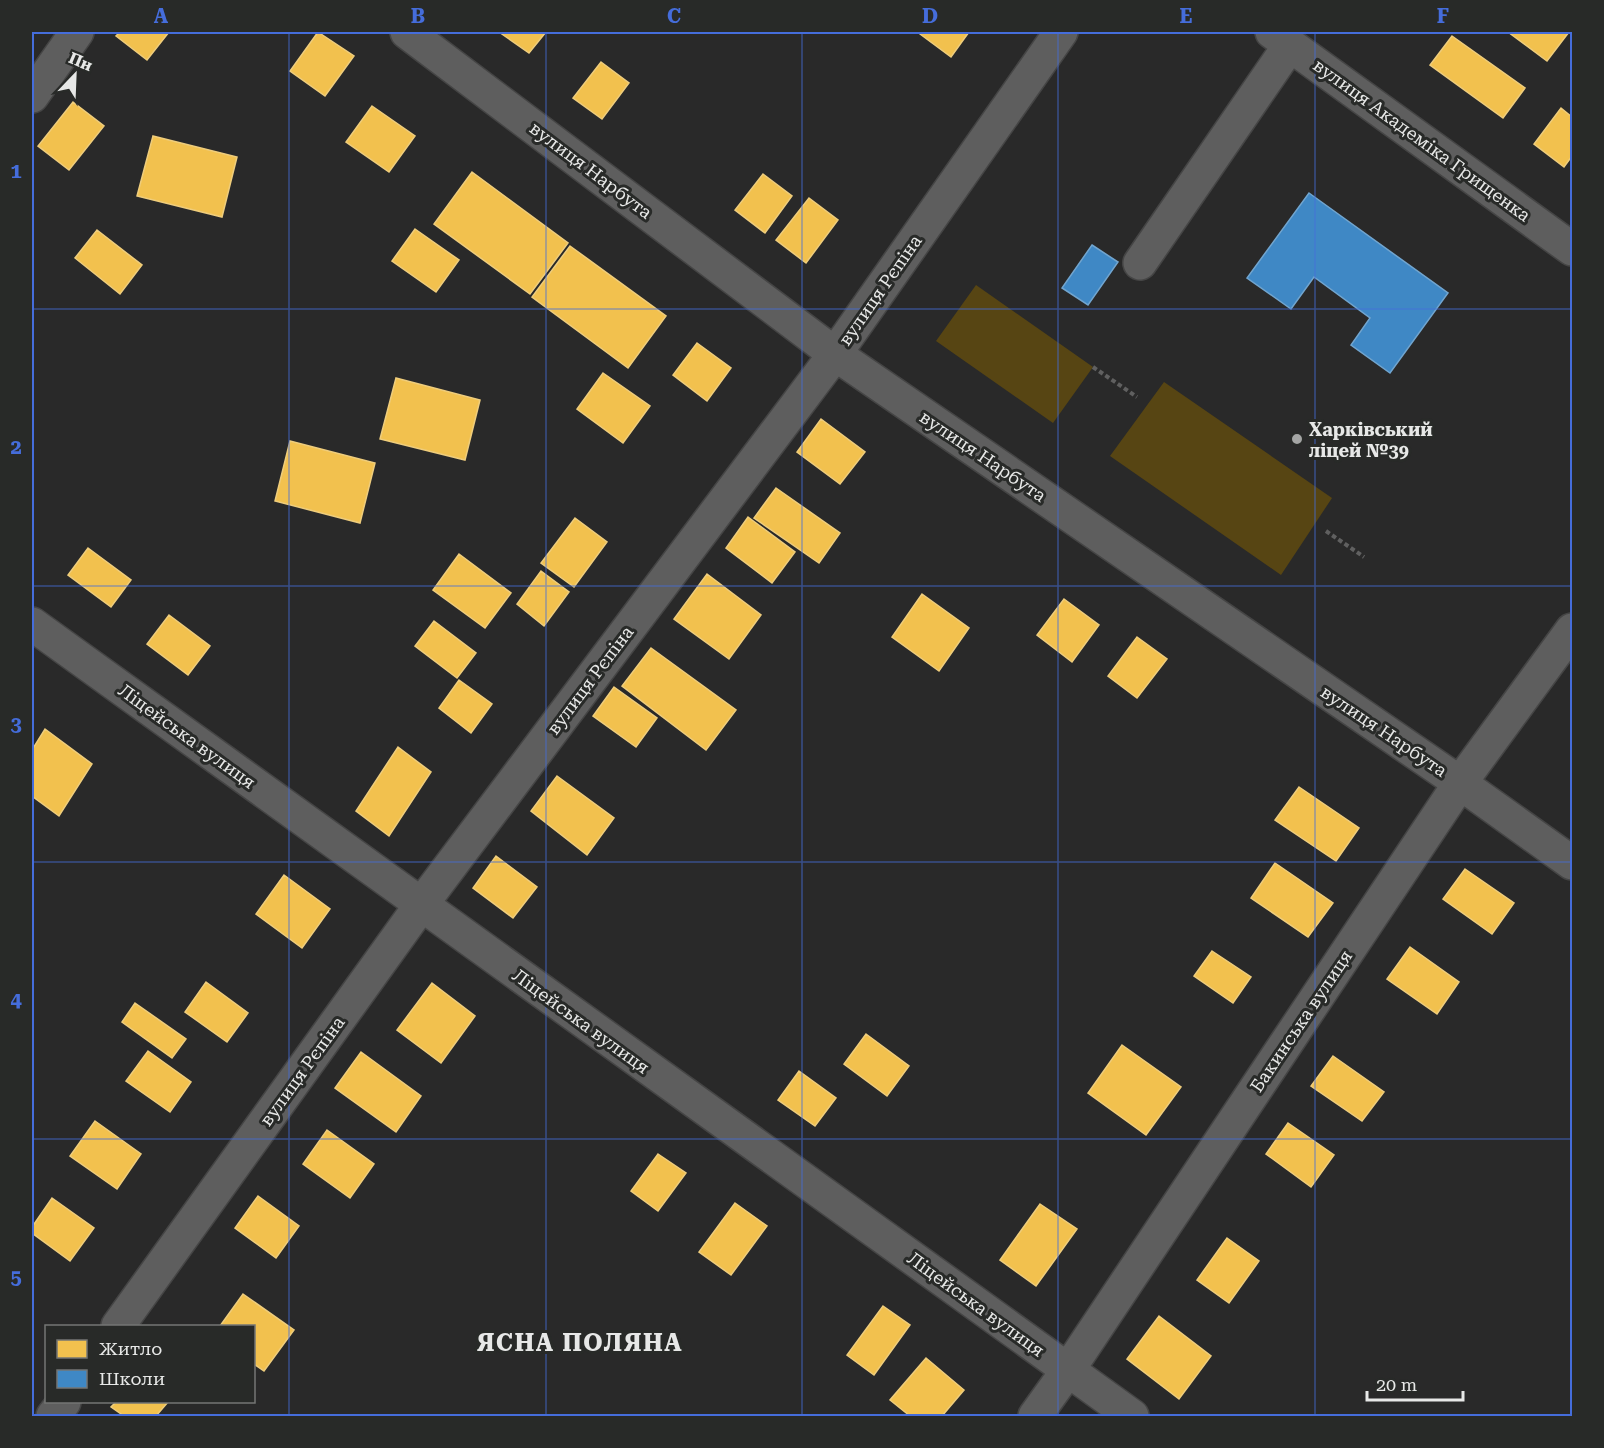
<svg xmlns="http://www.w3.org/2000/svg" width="1604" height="1448" font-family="'Roboto Serif',serif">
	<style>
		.green { fill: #574513 }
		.homes { fill: #f2c14e; stroke: #efcd7c; stroke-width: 1.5 }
		.schools { fill: #3f88c5; stroke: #71a5cf; stroke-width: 1.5 }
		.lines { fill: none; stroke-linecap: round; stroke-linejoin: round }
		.minor-casing { stroke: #454545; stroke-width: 36 }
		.path { stroke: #606060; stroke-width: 4; stroke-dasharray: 4.5 3; stroke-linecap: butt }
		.minor { stroke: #5e5e5e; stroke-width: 33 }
		.grid { fill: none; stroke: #456ddb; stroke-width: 1.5; stroke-opacity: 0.55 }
		.poi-dot { fill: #a4a5a4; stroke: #282a28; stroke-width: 2 }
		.labels { text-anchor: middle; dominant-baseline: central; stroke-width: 6; stroke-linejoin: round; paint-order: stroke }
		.street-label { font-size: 18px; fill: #e7e8e7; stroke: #282a28 }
		.poi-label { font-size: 18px; font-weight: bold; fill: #e7e8e7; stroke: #282a28; text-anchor: start }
		.district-label { font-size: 24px; font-weight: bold; letter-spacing: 1.5px; fill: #e7e8e7; stroke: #282a28 }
		.neatline { fill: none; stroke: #456ddb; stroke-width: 2 }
		.grid-label { font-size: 20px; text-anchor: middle; font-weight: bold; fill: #456ddb }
	</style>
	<rect width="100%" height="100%" fill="#292929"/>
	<path class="green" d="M976 285 1093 367 1053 423 936 341Z
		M1164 382 1332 498 1281 575 1110 456Z"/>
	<path class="homes" d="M120 32H169L147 60 116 36Z
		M318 32 354 56 325 96 290 71Z
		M499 32H546L529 53Z
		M922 32H969L951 57 920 34Z
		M1508 32H1569L1547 61Z
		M1452 36 1525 88 1503 118 1430 65Z
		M601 62 629 83 602 119 573 98Z
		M73 102 104 126 69 170 38 146Z
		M372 106 415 136 389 172 346 142Z
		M1561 108 1572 117V156L1564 167 1534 144Z
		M153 136 237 157 222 217 137 196Z
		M472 172 568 243 530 294 434 224Z
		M763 174 792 196 765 233 735 210Z
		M809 198 838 220 806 263 776 240Z
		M415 229 459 260 436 292 392 261Z
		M97 230 142 265 120 294 75 258Z
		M570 246 666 316 628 368 532 297Z
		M697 343 731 368 707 401 673 375Z
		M603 373 650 406 623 443 577 409Z
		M396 378 480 400 465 460 380 439Z
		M821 419 865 452 840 484 797 452Z
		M290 441 375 463 360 523 275 501Z
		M776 488 840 533 819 563 754 518Z
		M748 517 795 552 772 583 726 548Z
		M575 518 607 542 574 587 541 563Z
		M88 548 131 580 111 607 68 575Z
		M459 554 511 593 485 628 433 590Z
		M541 571 569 592 544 626 517 604Z
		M707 574 761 615 729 659 674 619Z
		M922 594 969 628 939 671 892 637Z
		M1064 599 1099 625 1072 662 1037 635Z
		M169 615 210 646 188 675 147 644Z
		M434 621 476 653 457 678 415 646Z
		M1137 637 1167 659 1137 698 1108 676Z
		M651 648 736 710 706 750 622 686Z
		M459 680 492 704 471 733 439 708Z
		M614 687 657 718 636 747 593 716Z
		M45 729 92 764 59 816 32 796V750Z
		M398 747 431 772 389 836 356 811Z
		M557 776 614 818 587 855 531 811Z
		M1299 787 1359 828 1336 861 1275 820Z
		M496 856 537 887 513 918 473 888Z
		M1275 863 1333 903 1308 937 1251 898Z
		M1465 869 1514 903 1492 934 1443 899Z
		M284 875 330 909 302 948 256 914Z
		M1410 947 1459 982 1437 1014 1387 979Z
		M1212 951 1251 977 1233 1003 1194 976Z
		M206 982 248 1013 227 1042 185 1012Z
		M432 983 475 1016 441 1063 397 1030Z
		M135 1003 186 1039 172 1058 122 1022Z
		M866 1034 909 1066 887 1096 844 1064Z
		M1122 1045 1181 1087 1146 1135 1088 1093Z
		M148 1051 191 1082 170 1112 126 1081Z
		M361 1052 421 1096 396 1132 335 1088Z
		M1333 1056 1384 1092 1362 1121 1311 1086Z
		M799 1071 836 1098 815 1126 778 1100Z
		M95 1121 141 1154 117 1189 70 1156Z
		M1288 1123 1334 1155 1311 1187 1266 1154Z
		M327 1130 374 1164 350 1198 303 1164Z
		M658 1154 686 1173 658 1211 631 1191Z
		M258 1196 299 1226 276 1258 235 1228Z
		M52 1198 94 1228 70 1261 32 1233V1227Z
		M735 1203 767 1226 731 1275 699 1252Z
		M1040 1204 1077 1229 1036 1286 1000 1260Z
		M1227 1238 1259 1261 1229 1303 1197 1280Z
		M243 1294 294 1330 264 1371 254 1364V1326H220Z
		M883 1306 910 1325 874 1375 847 1355Z
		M1159 1316 1211 1356 1179 1399 1127 1359Z
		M926 1358 964 1390 942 1416H910L890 1400Z
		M116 1402H168L156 1416H124L111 1407Z"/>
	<path class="schools" d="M1309 193 1448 293 1390 373 1351 345 1370 318 1314 277 1291 309 1247 278Z
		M1092 245 1118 262 1088 305 1062 288Z"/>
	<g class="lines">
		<g class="minor-casing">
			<path id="minor" d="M407 32 835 354 1460 783 1572 863
				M1272 32 1572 249
				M32 96 77 32
				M1140 263 1290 45
				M32 624 1132 1416
				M118 1326 421 905 835 354 1061 32
				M53 1416 64 1402
				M1035 1416 1068 1370 1460 783 1572 630"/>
		</g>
		<path class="path" d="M1093 367 1137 397
			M1326 531 1364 557"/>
		<use href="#minor" class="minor"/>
	</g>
	<path class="grid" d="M289 32V1416M546 32V1416M802 32V1416M1058 32V1416M1315 32V1416M32 309H1572M32 586H1572M32 862H1572M32 1139H1572"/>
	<circle class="poi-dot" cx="1297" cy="439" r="6"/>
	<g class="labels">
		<g class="street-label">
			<text transform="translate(1422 140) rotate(36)">вулиця Академіка Грищенка</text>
			<text transform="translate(591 170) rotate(37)">вулиця Нарбута</text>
			<text transform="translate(880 290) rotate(-55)">вулиця Рєпіна</text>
			<text transform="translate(983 456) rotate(34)">вулиця Нарбута</text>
			<text transform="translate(590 680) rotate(-53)">вулиця Рєпіна</text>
			<text transform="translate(1384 731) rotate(34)">вулиця Нарбута</text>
			<text transform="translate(187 736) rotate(36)">Ліцейська вулиця</text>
			<text transform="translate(581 1021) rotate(36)">Ліцейська вулиця</text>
			<text transform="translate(1301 1021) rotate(-56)">Бакинська вулиця</text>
			<text transform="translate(302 1071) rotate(-54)">вулиця Рєпіна</text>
			<text transform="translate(976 1304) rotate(36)">Ліцейська вулиця</text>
		</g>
		<g class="poi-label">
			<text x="1309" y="429">Харківський<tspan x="1309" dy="21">ліцей №39</tspan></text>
		</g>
		<g class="district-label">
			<text x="580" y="1343">ЯСНА ПОЛЯНА</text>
		</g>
	</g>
	<rect width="1604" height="1448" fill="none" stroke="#282a28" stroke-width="66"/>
	<rect x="45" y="1325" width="210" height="78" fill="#282a28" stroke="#747674" stroke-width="1.5"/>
	<rect x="57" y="1340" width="30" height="18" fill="#f2c14e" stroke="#747674" stroke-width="1.5"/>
	<text x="99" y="1355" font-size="18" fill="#e7e8e7">Житло</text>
	<rect x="57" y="1370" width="30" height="18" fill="#3f88c5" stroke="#747674" stroke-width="1.5"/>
	<text x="99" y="1385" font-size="18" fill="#e7e8e7">Школи</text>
	<g transform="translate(75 75) rotate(23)" stroke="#282a28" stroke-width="4.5" paint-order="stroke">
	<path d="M0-4.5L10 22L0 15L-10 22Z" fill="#e7e8e7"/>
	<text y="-9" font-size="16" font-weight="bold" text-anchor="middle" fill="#e7e8e7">Пн</text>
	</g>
	<path d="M1367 1391v9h96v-9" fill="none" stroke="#e7e8e7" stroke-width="3"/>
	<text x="1376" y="1391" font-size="18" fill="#e7e8e7" stroke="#282a28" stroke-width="4.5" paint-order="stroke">20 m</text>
	<rect x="33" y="33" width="1538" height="1382" class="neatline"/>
	<g class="grid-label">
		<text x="161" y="23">A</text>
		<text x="418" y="23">B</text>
		<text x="674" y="23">C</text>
		<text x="930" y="23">D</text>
		<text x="1186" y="23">E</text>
		<text x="1443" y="23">F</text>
		<text x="16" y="178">1</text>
		<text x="16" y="454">2</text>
		<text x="16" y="731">3</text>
		<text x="16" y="1007">4</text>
		<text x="16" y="1284">5</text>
	</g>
</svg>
